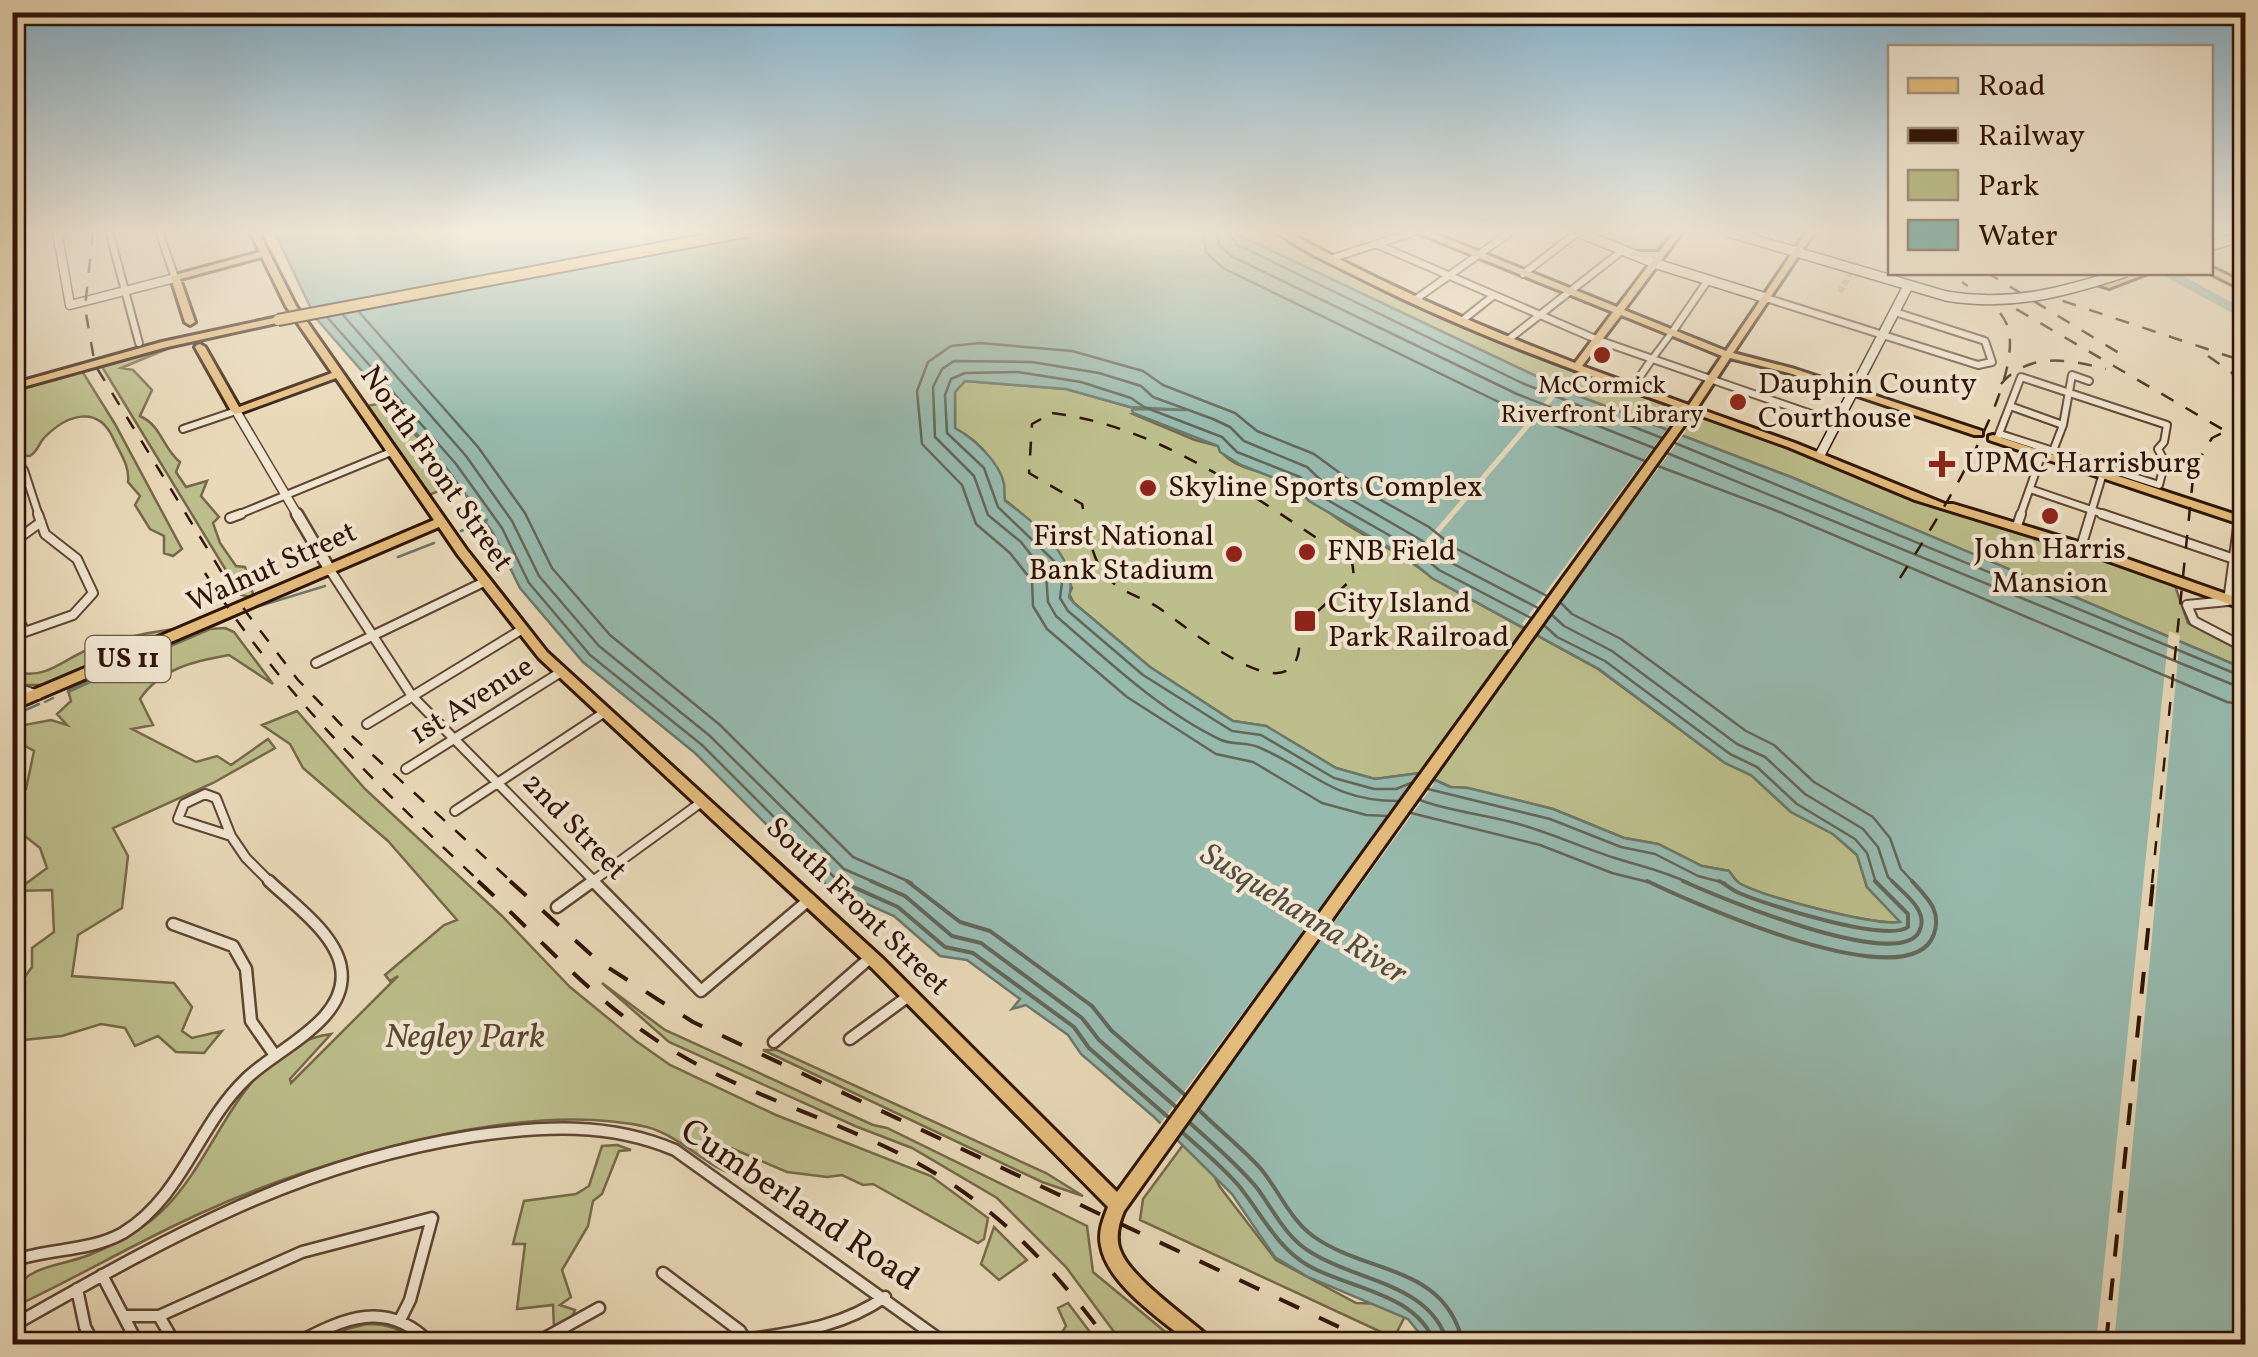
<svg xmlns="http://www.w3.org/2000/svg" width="2258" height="1357" font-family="Vollkorn,serif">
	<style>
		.green { fill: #bcbe8b; stroke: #766949; stroke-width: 2.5 }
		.water { fill: #97baae; stroke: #6d786b; stroke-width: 2.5; fill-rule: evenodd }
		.pier { fill: #e9d9b8 }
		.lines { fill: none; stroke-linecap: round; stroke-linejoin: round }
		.shore-far1 { stroke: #63675a; stroke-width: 2.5 }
		.shore { stroke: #63675a; stroke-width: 4 }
		.stream { stroke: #6d786b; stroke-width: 2.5 }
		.river { stroke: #97baae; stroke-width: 9 }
		.minor-tunnel { stroke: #c4b295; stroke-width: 6; stroke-dasharray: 6 2.5; stroke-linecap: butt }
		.pedestrian-casing { stroke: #5e4533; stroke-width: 9 }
		.minor-far2-casing { stroke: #5e4533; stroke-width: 10 }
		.minor-far1-casing { stroke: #5e4533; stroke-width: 12 }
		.minor-casing { stroke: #5e4533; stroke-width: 15 }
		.tertiary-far1-casing { stroke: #5e4533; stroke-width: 11 }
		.tertiary-casing { stroke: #5e4533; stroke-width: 15 }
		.secondary-casing { stroke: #2f1407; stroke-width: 12 }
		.primary-casing { stroke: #2f1407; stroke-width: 6 }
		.trunk-casing { stroke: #2f1407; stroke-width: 6 }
		.pedestrian { stroke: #f1e6d1; stroke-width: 5 }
		.minor-far2 { stroke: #f1e6d1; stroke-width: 6 }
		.minor-far1 { stroke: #f1e6d1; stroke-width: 8 }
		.minor { stroke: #f1e6d1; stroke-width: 10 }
		.tertiary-far1 { stroke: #f1e6d1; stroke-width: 8 }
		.tertiary { stroke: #f1e6d1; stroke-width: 10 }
		.secondary { stroke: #f1e6d1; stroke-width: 9 }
		.primary { fill: #e4bc7c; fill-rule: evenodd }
		.trunk { fill: #e4bc7c; fill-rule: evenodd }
		.rail-far1 { stroke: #2f1407; stroke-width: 2.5; stroke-dasharray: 14 14; stroke-linecap: butt }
		.rail { stroke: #2f1407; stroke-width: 4; stroke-dasharray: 22 22; stroke-linecap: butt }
		.secondary-bridge-casing { stroke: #2f1407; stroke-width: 12; stroke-linecap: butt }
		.primary-bridge-casing { stroke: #2f1407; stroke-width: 14; stroke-linecap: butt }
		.secondary-bridge { stroke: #f1e6d1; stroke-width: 9 }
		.primary-bridge { stroke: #e4bc7c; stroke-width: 10 }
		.poi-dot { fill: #8f2418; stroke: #f1e6d1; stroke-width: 4 }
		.labels { text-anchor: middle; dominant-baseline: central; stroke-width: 8; stroke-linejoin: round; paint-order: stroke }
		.far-poi-label { font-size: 25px; fill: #2f1407; stroke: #f1e6d1 }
		.shield { fill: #f1e6d1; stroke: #695344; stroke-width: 2.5 }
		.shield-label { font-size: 28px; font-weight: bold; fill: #2f1407 }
		.poi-label { font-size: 30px; fill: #2f1407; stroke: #f1e6d1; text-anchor: start }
		.street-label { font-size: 30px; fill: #2f1407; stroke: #f1e6d1 }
		.water-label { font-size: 32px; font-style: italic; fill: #534e41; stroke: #f1e6d1 }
		.near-park-label { font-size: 35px; font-style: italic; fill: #59472f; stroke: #f1e6d1 }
		.near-street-label { font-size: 35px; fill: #2f1407; stroke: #f1e6d1 }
	</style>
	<rect width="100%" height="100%" fill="#e9d9b8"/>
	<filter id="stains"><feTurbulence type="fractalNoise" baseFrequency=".002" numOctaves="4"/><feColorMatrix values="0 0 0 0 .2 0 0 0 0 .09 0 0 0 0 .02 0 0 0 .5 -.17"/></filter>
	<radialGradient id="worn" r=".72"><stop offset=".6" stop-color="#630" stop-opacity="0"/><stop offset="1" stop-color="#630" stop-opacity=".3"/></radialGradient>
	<path class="green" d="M1230 231H1276L1333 262 1552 362 1818 458 1933 505 2174 583 2188 623 2245 653V669L1791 477 1576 395Z
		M1585 231H1671L1654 253 1643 254Z
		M172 347 121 368 133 370 152 390 140 416C162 426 163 449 180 462L176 472 186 487 207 481 201 496 219 517 213 523 220 543 236 566 245 567 253 594 250 597 241 595 101 365Z
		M82 371 115 424 182 549 173 556 164 553V536L150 529 135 505 140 496 128 482C130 466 120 453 113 438 98 405 67 414 44 438 38 445 38 451 30 456L13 455V391Z
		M965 381 1066 389 1130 407 1188 410 1168 408 1133 414 1195 440 1218 446C1227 467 1258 470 1277 478 1302 488 1320 507 1341 521 1372 541 1404 554 1432 578L1598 669 1725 763 1751 775 1791 812 1833 834 1857 855 1867 887 1901 922C1875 926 1764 897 1739 883 1735 880 1732 875 1729 871L1702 866 1658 844 1624 838 1553 809 1468 788 1451 787 1420 773 1375 779 1336 768 1266 726 1233 721 1150 667 1074 603 1069 594 1072 588C1055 549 1038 525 1005 500 998 469 987 444 955 429V392Z
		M386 402 448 471 457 483 427 496 367 406Z
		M225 628 234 632 273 684 229 655C194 661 160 669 140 699L153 725 132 729 196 762 217 756 231 765 268 739 275 748 213 783 113 828 128 856 122 908 78 935 72 976 174 983 192 1007 182 1031 192 1038 222 1031 204 1053 176 1052 158 1036 135 1046 125 1028 101 1024 62 1036 13 1041V993L32 967V948L54 932 52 890 16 891 47 868 40 848 21 833 13 814V807L26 789 34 751 13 739 19 726 51 720 67 725 57 714 71 701 68 690 210 629Z
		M174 629 45 685H20L13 677V667L20 673C47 678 63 660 87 650 116 639 144 633 174 629Z
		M297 711 365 789 502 916 570 987 636 1041 670 1065 776 1115 931 1176 988 1218 984 1239 978 1243 873 1184 863 1185 842 1175 827 1177 787 1172 731 1148 769 1187C751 1180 729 1175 713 1165 693 1152 670 1133 647 1127 522 1098 316 1160 199 1214 137 1242 78 1277 16 1306L15 1289C33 1264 62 1266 89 1255 119 1243 145 1229 167 1206 221 1150 242 1047 331 1034L290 1079 291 1083 398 976 390 981 385 975 444 925 457 920 388 841 303 768 290 744 262 725Z
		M602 983 665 1030 873 1125 887 1128 1087 1226 1093 1272 1180 1344H1123L1066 1267 997 1198 912 1148 855 1126 669 1042Z
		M763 1050H777L1046 1173 1083 1196 1042 1182Z
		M617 1145 631 1150 619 1151 602 1194 593 1201 588 1226 562 1270 571 1297 560 1305 575 1310 572 1317 554 1327 553 1305 517 1309 525 1244H513L524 1201 576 1194 589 1186 602 1146Z
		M1183 1145 1207 1163 1220 1187 1276 1260 1356 1303 1386 1304 1407 1312 1394 1338 1140 1220 1143 1199Z
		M994 1227 1027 1260 999 1280 981 1264Z
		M1068 1303 1099 1344H1100H1055L1066 1326 1058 1308Z
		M367 1324C389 1324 401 1329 418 1344H319L347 1329Z"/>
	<path class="water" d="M274 231H1230L1576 395 1791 477 2245 669V1344H1428L1408 1319 1308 1277 1275 1257 1232 1194 1154 1117 1081 1054 1068 1035 1026 1005 1012 1009 1020 999 967 960 940 956 894 916 829 887 695 753 583 662 520 588 493 533 448 470 315 317ZM965 381 1066 389 1130 407 1187 410 1132 409 1133 413 1218 446 1220 452 1241 465 1295 486 1309 501 1409 559 1432 578 1599 669 1725 763 1751 775 1791 812 1833 834 1857 855 1867 887 1900 922C1875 926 1763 897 1739 883 1735 880 1732 875 1729 871L1702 866 1658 844 1624 838 1553 809 1468 788 1450 787 1420 773 1375 779 1336 768 1266 726 1233 721 1150 667 1074 603 1069 597C1080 558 1032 520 1005 501 1004 495 1005 490 1004 484 1000 462 973 438 955 428V392Z"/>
	<path class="pier" d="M1559 385 1564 387 1411 566 1407 563Z
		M1670 425 1686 431 1537 632 1522 624Z
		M2169 631 2180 636 2114 1344H2096Z
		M1419 776 1434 784 1173 1145 1157 1128Z"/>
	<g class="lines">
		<path class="shore-far1" d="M1202 231 1206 252 1223 268 1511 408 1645 461
			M1217 231 1219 245 1231 256 1517 394 1654 448
			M1229 231 1236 244 1522 383 1662 438
			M359 312 478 447 525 513 552 568 610 635 720 725 853 857 912 883
			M343 315 466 456 512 521 539 576 599 646 710 736 844 869 876 883
			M328 318 456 464 502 528 529 583 590 655 702 745 836 879 846 883
			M1675 443 2246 678
			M1667 453 2246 690
			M1658 466 1777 511 2227 702 2246 705
			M1561 603 1572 614 1621 639 1746 731 1774 745 1814 782 1873 817 1890 838 1901 869 1914 883
			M1552 615 1564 626 1612 651 1737 744 1765 757 1805 794 1863 829 1878 847 1888 877 1894 883
			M1545 626 1557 637 1605 661 1730 754 1757 767 1797 804 1855 839 1867 853 1876 883
			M1411 783 1396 789H1374L1334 778 1261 735 1232 731 1143 675 1068 611 1060 598 1062 582 1054 561 998 507 984 468 947 433 945 395 951 379 965 373 1018 372 1081 382 1131 398 1144 407 1222 437 1237 452 1300 477 1317 494 1415 550 1439 570 1531 618
			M1428 789 1550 819 1621 847 1655 854 1698 876 1725 883
			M1420 800C1449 811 1481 814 1511 822 1547 831 1580 847 1615 858 1643 867 1661 870 1689 883
			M1398 801C1331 801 1313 770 1258 747 1247 742 1232 745 1221 740 1161 712 1106 659 1056 616L1048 602 1046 574 1021 542 988 515 974 476 935 437 933 387 942 369 954 361 1032 362 1099 373 1141 386 1153 397 1213 419 1230 427 1244 441 1307 467 1326 485 1421 540 1446 560 1538 608
			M1411 813 1540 845 1612 873 1652 883
			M1387 816 1366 815 1322 803 1253 762 1216 754 1127 697 1047 629 1033 606 1032 581 1010 553 976 524 962 485 922 444 917 391 928 362 951 346 980 343 1072 351 1143 371 1163 385 1235 413 1257 431 1314 454 1363 490 1429 527 1455 548 1547 596"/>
		<path class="shore" d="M840 881 898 907 945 947 973 953 1074 1027 1089 1048 1168 1117
			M871 881 905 896 952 936 981 943 1082 1018 1099 1040 1176 1107
			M907 881 960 922 990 931 1092 1006 1111 1030 1185 1095
			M1647 881C1691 902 1911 1002 1934 934 1942 910 1927 898 1912 881
			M1683 881C1718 897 1897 972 1919 932 1930 911 1904 894 1892 881
			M1719 881C1726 884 1731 890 1739 893 1767 905 1886 943 1908 927V914L1875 881
			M1199 1110C1219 1130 1242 1148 1261 1169 1279 1191 1290 1219 1313 1236 1367 1275 1446 1264 1463 1344
			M1190 1123C1213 1144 1237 1164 1257 1188 1274 1211 1286 1238 1312 1253 1358 1282 1431 1283 1448 1344
			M1183 1133C1202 1150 1222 1166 1239 1186 1262 1214 1276 1247 1309 1266 1350 1289 1417 1293 1435 1344"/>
		<path class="stream" d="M461 531 487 520
			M398 557 434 543
			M68 692 253 608 325 586
			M45 702 53 698
			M12 716 39 704"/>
		<path class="river" d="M2166 272 2246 315"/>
		<path class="minor-tunnel" d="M1840 292 1852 269"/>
		<g class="pedestrian-casing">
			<path id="pedestrian" d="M1652 359 1673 331"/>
		</g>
		<g class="minor-far2-casing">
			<path id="minor-far2" d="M109 231 139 343
				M159 231 175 278
				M2210 232 2227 241
				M1376 244 1598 340 1837 423
				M1330 259 1417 231
				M1523 274 1578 232
				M1766 298 1978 365 1992 362 1985 341 1895 312
				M1416 299 1512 231
				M1464 319 1493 296
				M1673 331 1708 280
				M1509 339 1623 250
				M1632 388 1652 359
				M2010 406 2063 425
				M183 429 236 411
				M1997 439 2021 377 2167 425 2164 442 2158 449 2165 462 2159 485 2000 434
				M2053 451 2063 425 2072 375 2089 381
				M12 458 24 470 39 516
				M2030 489 2109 516
				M235 516 391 452
				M2020 516 2042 454
				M2090 516 2104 470"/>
		</g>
		<g class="minor-far1-casing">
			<path id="minor-far1" d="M2102 514 2246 563
				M230 518 241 514
				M2239 520 2228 601 2187 605 2194 621 2246 648
				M2017 526 2021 514
				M12 543 41 522
				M2081 547 2091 514
				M330 570 412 696 596 883
				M12 607 23 628 12 659
				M22 633 73 615 93 593 77 559 45 534 38 514
				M316 663 484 582
				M12 686 38 695
				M367 724 521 630
				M406 769 561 672
				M205 794 216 798 231 836 178 819 184 804Z
				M455 811 605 712
				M231 836 246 858 271 883
				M590 883 703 801"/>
		</g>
		<g class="minor-casing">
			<path id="minor" d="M593 881 701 991 810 899
				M557 907 593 881
				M173 924 233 946 246 969 251 1021 274 1054
				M850 1039 910 995
				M774 1042 871 957
				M12 1261C48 1248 89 1252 123 1233 183 1196 197 1126 246 1079 276 1049 350 1020 341 968 336 934 292 903 269 881
				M663 1273 740 1331 746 1341
				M102 1275 138 1344
				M77 1289 85 1327 94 1344
				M124 1316H159L302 1252 432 1218 410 1300 400 1320
				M159 1316 175 1344
				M12 1326C166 1239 295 1164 473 1136 543 1126 609 1122 675 1150L946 1344
				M295 1344C344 1318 387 1298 431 1344
				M534 1344 599 1308
				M722 1344C781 1333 835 1332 885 1297"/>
		</g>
		<g class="tertiary-far1-casing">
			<path id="tertiary-far1" d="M57 231 70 305 175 278
				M1285 233 1295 231
				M236 411 298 516"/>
		</g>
		<g class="tertiary-casing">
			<path id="tertiary" d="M297 514 330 570"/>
		</g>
		<g class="secondary-casing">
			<path id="secondary" d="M1575 231 1657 264 1766 298
				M1725 231 1946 296
				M2210 246 2246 235
				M1820 455 1908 286"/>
		</g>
		<g class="primary-casing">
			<path id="primary" d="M250 231H258L296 306 466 549 547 652 882 958 1117 1192 1685 410C1578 372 1472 334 1370 283 1341 268 1300 251 1276 231H1286C1379 282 1475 325 1575 363L1613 312 1418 233 1417 231H1428L1617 307 1655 257H1632L1629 256V252H1659L1675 231H1683L1624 310 1726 351 1807 231H1815L1733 353 1795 369 1982 431V435H1974L1789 373 1730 358 1697 408 1795 443 1945 504H1953L2085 544 2246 601V610L2077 550 1915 500 1788 447 1693 413 1124 1211C1119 1223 1115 1237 1120 1250 1130 1278 1187 1317 1210 1338L1213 1344H1191C1162 1320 1108 1285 1101 1246 1098 1232 1103 1220 1108 1207L872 968 539 658 458 555 439 527 12 710V699L434 520 336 378 240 413 236 414 231 411 195 347 197 345 200 344 205 347 239 407 332 373 286 306 262 257 180 279 195 322 190 325 185 322 171 278 172 276 260 252ZM1621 315 1722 356 1689 405 1582 366Z
				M278 317 283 320 281 322 167 347 12 390V384L162 342Z
				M1993 435 2246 518V526L1989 440V436Z"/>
		</g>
		<g class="trunk-casing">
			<path id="trunk" d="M2210 267 2246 284V291L2208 272H2210Z
				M2137 272H2151L2109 288 2089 282 2094 279 2108 282Z"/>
		</g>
		<use href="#pedestrian" class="pedestrian"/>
		<use href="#minor-far2" class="minor-far2"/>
		<use href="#minor-far1" class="minor-far1"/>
		<use href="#minor" class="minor"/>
		<use href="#tertiary-far1" class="tertiary-far1"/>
		<use href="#tertiary" class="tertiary"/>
		<use href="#secondary" class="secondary"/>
		<use href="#primary" class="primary"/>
		<use href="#trunk" class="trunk"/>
		<path class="rail-far1" d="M93 231 85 308 95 365 246 612 298 680 353 737 513 883
			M1884 231 1890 235
			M1986 272 2119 353
			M2036 292 2246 362
			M1992 295 2246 443
			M2208 356 2231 372 2246 390
			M2001 384C2028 352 2069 359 2106 369
			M1052 413C1165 427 1258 501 1352 561L1354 577 1299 629C1309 731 1187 627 1159 608 1141 596 1120 593 1106 576 1090 556 1088 529 1082 504L1029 473 1032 424Z
			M205 573C280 692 379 787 481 883
			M1900 578C1933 526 2020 392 2009 332 2005 309 1979 294 1962 282
			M2152 883 2194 468 2212 438 2246 421"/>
		<path class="rail" d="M478 881C541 939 598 1006 672 1050 741 1092 820 1115 892 1150 985 1194 1050 1262 1110 1344
			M510 881 598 961 693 1022 1375 1344
			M2106 1344 2153 881"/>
		<g class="secondary-bridge-casing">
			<path id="secondary-bridge" d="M1946 296C2011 307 2065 292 2126 272"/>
		</g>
		<g class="primary-bridge-casing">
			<path id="primary-bridge" d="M278 320 749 231"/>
		</g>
		<use href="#secondary-bridge" class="secondary-bridge"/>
		<use href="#primary-bridge" class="primary-bridge"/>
	</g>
	<linearGradient id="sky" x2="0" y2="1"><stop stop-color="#87b6d1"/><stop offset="0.55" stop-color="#f5eedf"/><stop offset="1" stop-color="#f5eedf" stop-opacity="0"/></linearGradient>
	<rect width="2258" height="421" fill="url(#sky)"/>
	<g class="poi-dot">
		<circle cx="1602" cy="355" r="10"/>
		<circle cx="1738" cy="402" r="10"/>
		<path d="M1937 449h10v10h10v10h-10v10h-10v-10h-10v-10h10z"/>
		<circle cx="1148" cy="488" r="10"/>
		<circle cx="2050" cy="516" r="10"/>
		<circle cx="1307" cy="552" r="10"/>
		<circle cx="1234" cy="554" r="10"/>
		<rect x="1293" y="609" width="24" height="24" rx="5"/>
	</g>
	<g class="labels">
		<g class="far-poi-label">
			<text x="1602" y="386">McCormick<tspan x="1602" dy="29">Riverfront Library</tspan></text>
		</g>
		<rect class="shield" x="85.5" y="636" width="85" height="46" rx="8"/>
		<g class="shield-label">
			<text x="128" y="659">US 11</text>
		</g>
		<g class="poi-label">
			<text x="1758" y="385">Dauphin County<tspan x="1758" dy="34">Courthouse</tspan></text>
			<text x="1964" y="464">UPMC Harrisburg</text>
			<text x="1168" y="488">Skyline Sports Complex</text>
			<text x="1214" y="537" text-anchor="end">First National<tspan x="1214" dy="34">Bank Stadium</tspan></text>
			<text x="2050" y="550" text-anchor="middle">John Harris<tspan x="2050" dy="34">Mansion</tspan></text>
			<text x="1327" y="552">FNB Field</text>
			<text x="1328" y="604">City Island<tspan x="1328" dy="34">Park Railroad</tspan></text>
		</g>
		<g class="street-label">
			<text transform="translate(436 469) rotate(55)">North Front Street</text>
			<text transform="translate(272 568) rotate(-24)">Walnut Street</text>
			<text transform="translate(472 701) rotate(-32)">1st Avenue</text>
			<text transform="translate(574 827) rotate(46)">2nd Street</text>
			<text transform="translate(857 907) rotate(44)">South Front Street</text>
		</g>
		<g class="water-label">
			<text transform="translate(1303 915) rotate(32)">Susquehanna River</text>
		</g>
		<g class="near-park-label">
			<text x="465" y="1038">Negley Park</text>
		</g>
		<g class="near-street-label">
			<text transform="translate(799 1206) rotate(34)">Cumberland Road</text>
		</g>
	</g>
	<rect width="2258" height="1357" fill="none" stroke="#e9d9b8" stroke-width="50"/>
	<rect x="15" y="15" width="2228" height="1327" fill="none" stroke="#2f1407" stroke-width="5"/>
	<rect x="25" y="25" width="2208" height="1307" fill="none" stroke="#2f1407" stroke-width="2.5"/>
	<rect x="1888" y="45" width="325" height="230" fill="#f1e6d1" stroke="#a39280" stroke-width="2.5"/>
	<rect x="1908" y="78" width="50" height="15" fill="#e4bc7c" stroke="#a39280" stroke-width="2.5"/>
	<text x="1978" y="95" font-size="30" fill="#2f1407">Road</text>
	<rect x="1908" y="128" width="50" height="15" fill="#2f1407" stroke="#a39280" stroke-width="2.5"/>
	<text x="1978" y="145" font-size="30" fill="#2f1407">Railway</text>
	<rect x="1908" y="170" width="50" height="30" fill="#bcbe8b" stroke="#a39280" stroke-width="2.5"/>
	<text x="1978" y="195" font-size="30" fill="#2f1407">Park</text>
	<rect x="1908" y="220" width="50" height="30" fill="#97baae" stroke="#a39280" stroke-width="2.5"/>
	<text x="1978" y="245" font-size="30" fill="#2f1407">Water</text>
	<rect width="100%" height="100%" filter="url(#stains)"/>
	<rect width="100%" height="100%" fill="url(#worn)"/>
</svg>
